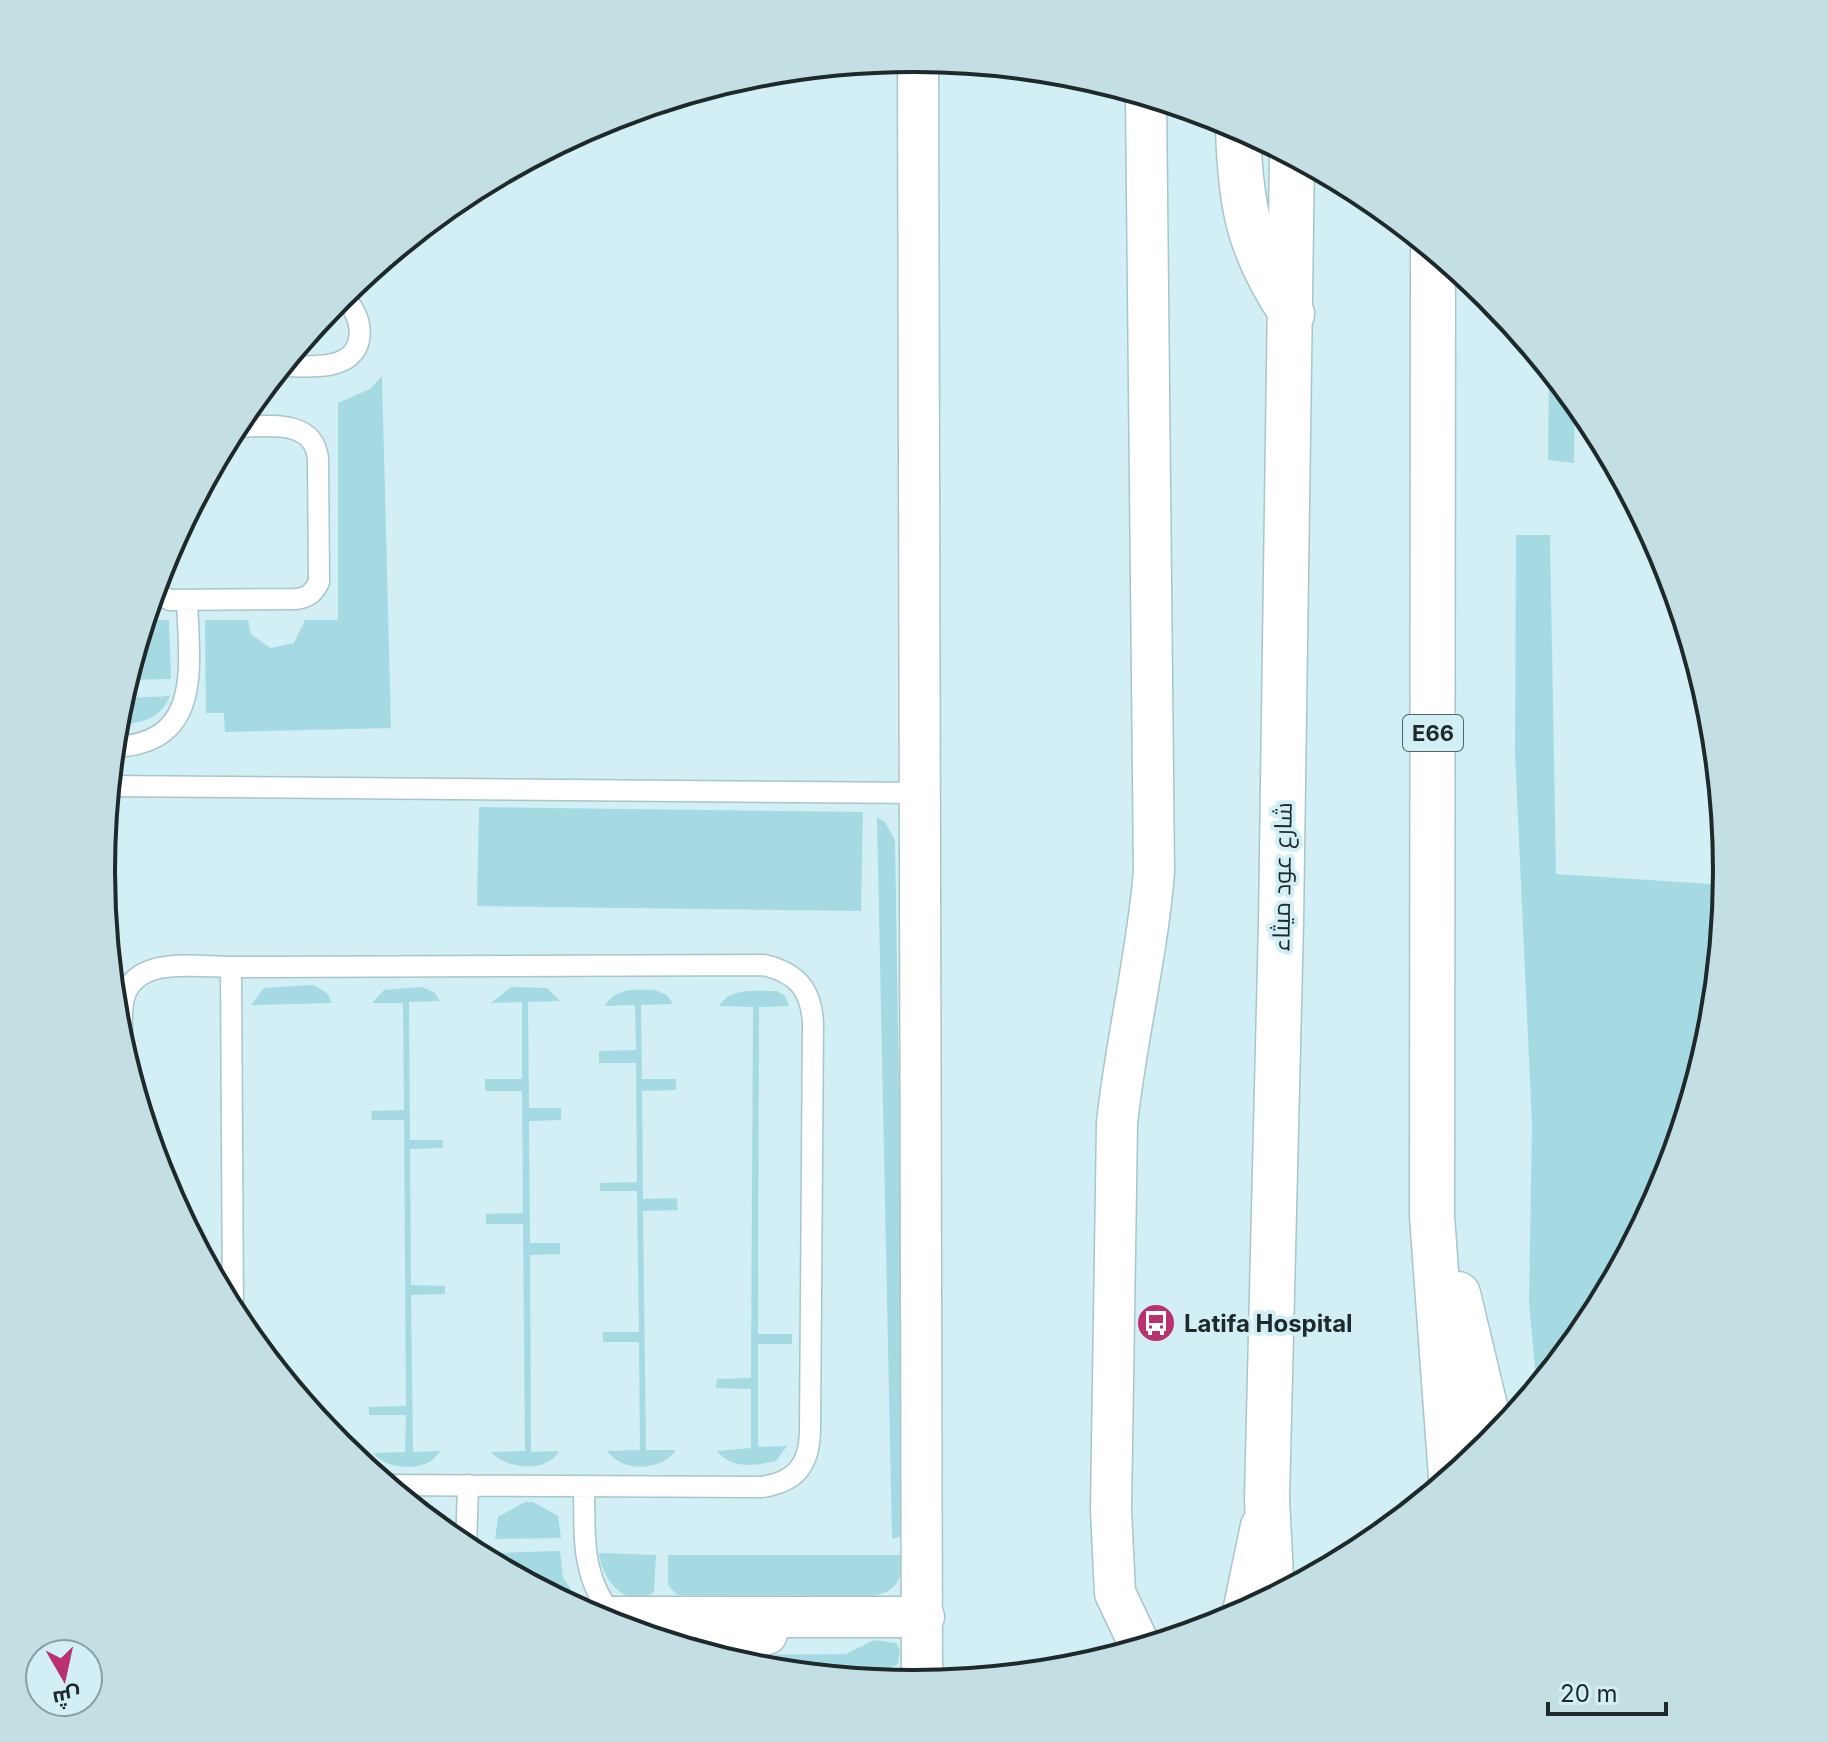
<svg xmlns="http://www.w3.org/2000/svg" width="1828" height="1742" font-family="Inter,Cairo,sans-serif">
	<style>
		.green { fill: #a5dae2 }
		.lines { fill: none; stroke-linecap: round; stroke-linejoin: round }
		.lane-casing { stroke: #a8c5c9; stroke-width: 23 }
		.street-casing { stroke: #a8c5c9; stroke-width: 43 }
		.secondary-casing { stroke: #a8c5c9; stroke-width: 47 }
		.highway-casing { stroke: #a8c5c9; stroke-width: 47 }
		.lane { stroke: #fff; stroke-width: 20 }
		.street { stroke: #fff; stroke-width: 40 }
		.secondary { stroke: #fff; stroke-width: 44 }
		.highway { stroke: #fff; stroke-width: 44 }
		.labels { text-anchor: middle; dominant-baseline: central; stroke-width: 8; stroke-linejoin: round; paint-order: stroke }
		.shield { fill: #d1eff4; stroke: #536467; stroke-width: 2 }
		.shield-label { font-size: 22px; font-weight: bold; fill: #1d292a }
		.street-label { font-size: 24px; fill: #1d292a; stroke: #d1eff4 }
		.poi-label { font-size: 24px; font-weight: bold; fill: #1d292a; stroke: #d1eff4; text-anchor: start }
		.rim { fill: none; stroke: #1d292a; stroke-width: 4 }
	</style>
	<rect width="100%" height="100%" fill="#d1eff4"/>
	<path class="green" d="M1549 369 1575 401 1574 463 1548 460Z
		M382 376 391 728 225 732 224 713H206L205 620H248L251 634 270 648 294 643 305 620H338V403L370 389Z
		M1516 535H1550L1556 874 1726 885 1711 1030 1665 1183 1590 1323 1537 1388 1529 1303 1532 1124 1515 753Z
		M145 620H169L171 679 130 680V698L170 696C159 721 141 723 115 725Z
		M479 807 863 812 861 911 477 906Z
		M877 817 885 822 895 840 906 1528 902 1536 892 1539Z
		M314 985 328 994 332 1003 251 1005 264 988Z
		M421 987 434 992 440 1001 409 1002 410 1140H443V1148L410 1149 411 1285 445 1286V1294L411 1295 413 1452 440 1451C429 1473 387 1471 373 1453L405 1452 406 1415H369V1407L406 1406 404 1120H372L371 1111 404 1110 403 1003H372L384 990Z
		M511 987 547 988 560 1001 528 1002 529 1108H561V1120L529 1121 530 1243H560V1254L530 1255 531 1452 559 1451C547 1473 507 1470 491 1452L525 1451 523 1224H486V1214L523 1213 522 1091H485V1079H522V1002L491 1003Z
		M655 990 667 995 673 1004 641 1005 642 1079H676V1090L642 1091 643 1199 677 1198 678 1210 643 1211 646 1450H676C661 1472 622 1472 607 1451L640 1450 639 1342H603V1332H639L637 1191H600V1183L637 1182 636 1063H599V1051L636 1050 635 1005 605 1006C616 987 635 990 655 990Z
		M776 991 785 996 789 1006 759 1007 758 1334H792V1344H758V1447L787 1446 776 1461C755 1466 731 1469 717 1451L751 1448V1389L716 1388 717 1379 751 1378 753 1007 719 1006C730 987 756 991 776 991Z
		M525 1502H533L558 1516 561 1538 495 1539 498 1517Z
		M560 1551 563 1578 571 1589 542 1590 494 1564 495 1553Z
		M599 1553 656 1555 654 1592C626 1611 601 1578 599 1553Z
		M668 1555H904C902 1579 897 1592 872 1596L677 1595 668 1585Z
		M874 1640 896 1643 900 1649 898 1664 885 1670 760 1669 723 1659 728 1655 846 1654Z"/>
	<g class="lines">
		<g class="lane-casing">
			<path id="lane" d="M282 366C298 366 317 368 333 364 370 356 365 313 340 295
				M153 592 170 600 295 599C307 598 313 594 319 582L318 459C314 417 264 427 234 427
				M113 747C204 744 189 666 187 600
				M109 786 920 793
				M123 1049C122 1033 120 1014 124 998 136 955 197 967 231 967
				M233 1314 231 967 764 965C797 973 811 989 813 1023L810 1432C809 1466 795 1482 762 1487L387 1485
				M584 1486C585 1538 580 1575 614 1618
				M466 1549 468 1485"/>
		</g>
		<g class="street-casing">
			<path id="street" d="M918 58 922 1683
				M1243 1612 1261 1526
				M594 1617H924
				M1141 1648 1115 1593 1111 1510 1117 1123C1126 1039 1147 957 1154 872L1146 96
				M709 1654 726 1638 767 1634"/>
		</g>
		<g class="secondary-casing">
			<path id="secondary" d="M1238 127C1240 204 1248 249 1292 314"/>
		</g>
		<g class="highway-casing">
			<path id="highway" d="M1433 251 1432 1216 1451 1477
				M1458 1294 1493 1440
				M1272 1597 1267 1499 1281 923 1292 156"/>
		</g>
		<use href="#lane" class="lane"/>
		<use href="#street" class="street"/>
		<use href="#secondary" class="secondary"/>
		<use href="#highway" class="highway"/>
	</g>
	<defs>
		<g id="bus-disc" transform="scale(2)"><circle r="9.5" fill="#ba316f" stroke="#d1eff4"/><path d="M-5-6H5V4H4V6H2V4H-2V6H-4V4H-5ZM-3.5-4V0h7V-4ZM-3.5 1.2v1.5H-2V1.2ZM2 1.2v1.5H3.5V1.2Z" fill="#fff"/></g>
	</defs>
	<g fill-rule="evenodd">
		<use href="#bus-disc" x="1156" y="1323"/>
	</g>
	<g class="labels">
		<rect class="shield" x="1403" y="715" width="60" height="36" rx="6"/>
		<g class="shield-label">
			<text x="1433" y="733">E66</text>
		</g>
		<g class="street-label">
			<text transform="translate(1282 877) rotate(-89)">شارع عود ميثاء</text>
		</g>
		<g class="poi-label">
			<text x="1184" y="1323">Latifa Hospital</text>
		</g>
	</g>
	<path d="M0 0H1828V1742H0ZM115 871a799 799 0 1 1 1598 0a799 799 0 1 1-1598 0Z" fill="#c3dfe4" fill-rule="evenodd"/>
	<path class="rim" d="M115 871a799 799 0 1 1 1598 0a799 799 0 1 1-1598 0Z"/>
	<g transform="translate(64 1678) rotate(171)"><circle r="38" fill="#d1eff4" stroke="#89a0a3" stroke-width="2"/>
	<path d="M0-6L14 30L0 20L-14 30Z" fill="#ba316f"/>
	<text y="-12" font-size="22" font-weight="bold" text-anchor="middle" fill="#1d292a">ش</text>
	</g>
	<path d="M1548 1702v12h118v-12" fill="none" stroke="#1d292a" stroke-width="4"/>
	<text x="1560" y="1702" font-size="24" fill="#1d292a" stroke="#d1eff4" stroke-width="6" paint-order="stroke">20 m</text>
</svg>
